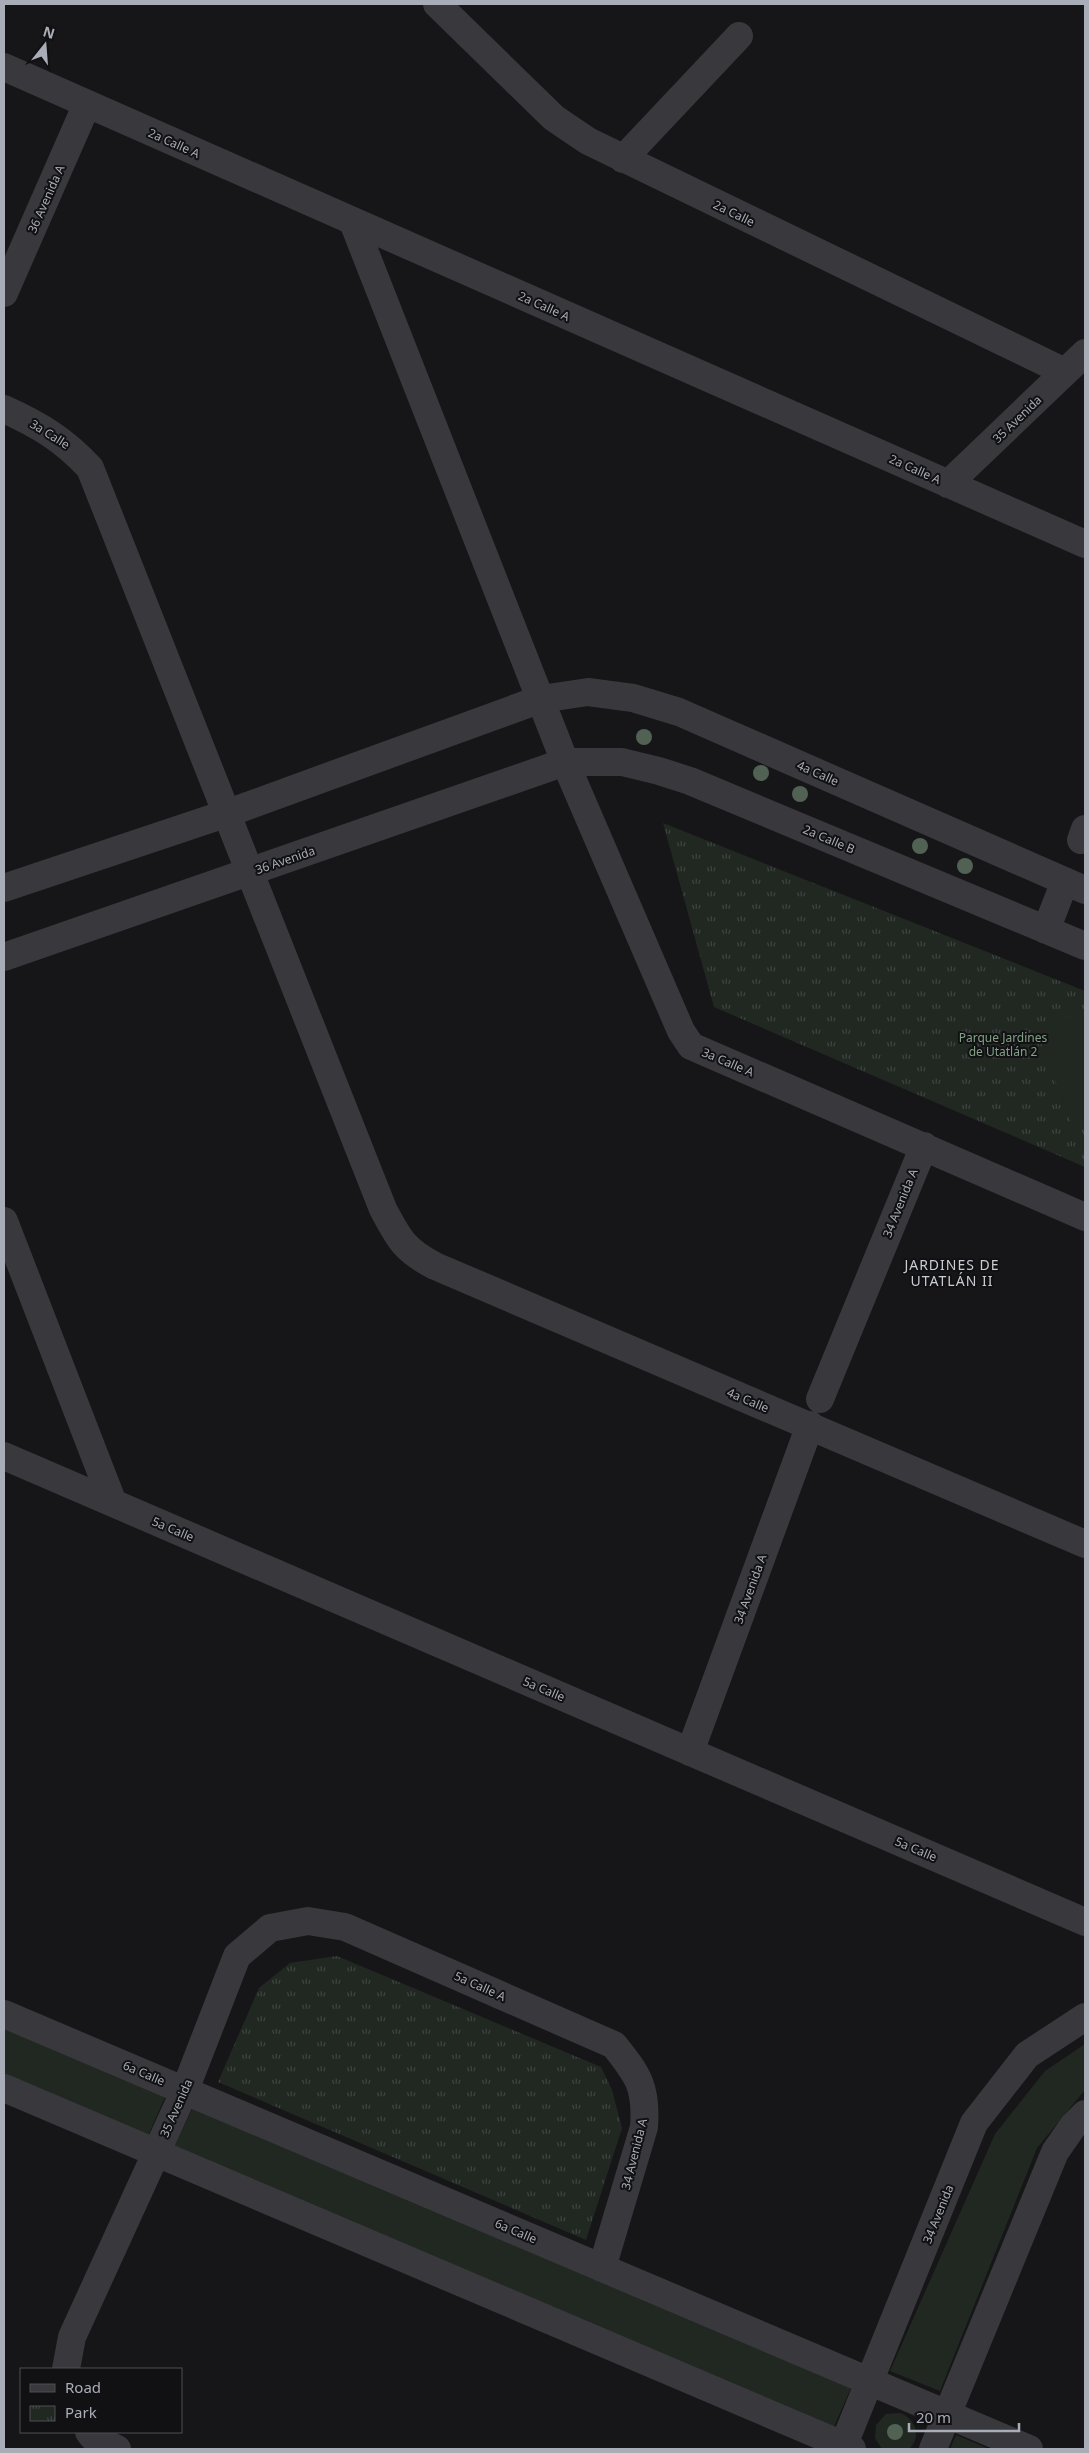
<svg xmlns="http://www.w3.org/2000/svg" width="1089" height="2453" font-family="'Noto Sans',sans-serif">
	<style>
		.park { fill: url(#park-tufts) }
		.garden { fill: #212822 }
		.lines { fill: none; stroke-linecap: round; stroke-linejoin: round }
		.minor { stroke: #38383d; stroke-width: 28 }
		.tree { fill: #516254 }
		.labels { text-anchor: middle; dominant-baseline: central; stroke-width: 4; stroke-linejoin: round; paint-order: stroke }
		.street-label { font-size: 12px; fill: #a9adb7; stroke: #111113 }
		.park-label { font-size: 12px; fill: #82a186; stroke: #111113 }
		.neighbourhood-label { font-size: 14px; letter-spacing: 1px; fill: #caccd3; stroke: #111113 }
	</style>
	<defs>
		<pattern id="park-tufts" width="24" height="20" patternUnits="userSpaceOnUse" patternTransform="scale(1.25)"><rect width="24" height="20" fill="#212822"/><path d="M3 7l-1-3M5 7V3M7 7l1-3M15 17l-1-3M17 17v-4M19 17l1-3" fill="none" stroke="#3e4440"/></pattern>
	</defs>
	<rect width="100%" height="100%" fill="#161618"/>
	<path class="park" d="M663 823 1085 991V1167L714 1007Z
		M337 1956 601 2067 612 2090 622 2128 586 2240 218 2082 259 1988 290 1963Z"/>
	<path class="garden" d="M1085 1011V1119L1072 1124 1036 1030Z
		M4 2029 166 2095 147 2138 4 2076Z
		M1085 2044V2090L1037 2148 940 2391 890 2371 995 2134 1045 2071Z
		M193 2108 851 2388 833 2429 174 2147Z
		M900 2413C916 2419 922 2437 909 2449H882L875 2438 876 2425 886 2414Z
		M956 2435 989 2449H950Z"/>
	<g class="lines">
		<path class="minor" d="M437 4 554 118 588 141 1065 372
			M4 67 1085 544
			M623 159 739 36
			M353 222 565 762 681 1031 691 1046 1085 1217
			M4 293 87 104
			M4 409C39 425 63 439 90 468L383 1209C399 1239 404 1250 435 1266L1085 1544
			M948 484 1085 353
			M1081 840 1085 829
			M4 888 228 813 541 699 588 692 633 698 679 712 1085 890
			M1046 930 1065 881
			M4 957 565 762H622L659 771 690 781 1085 946
			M4 1221 113 1503
			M820 1399 924 1146
			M4 1456 1085 1922
			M690 1752 810 1425
			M4 2014 1029 2449
			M4 2088 852 2449
			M66 2369 72 2337 185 2090 237 1956 270 1928 308 1921 345 1927 614 2045C638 2075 647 2087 644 2127L602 2268
			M89 2432 93 2437 117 2449
			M842 2449 974 2123 1027 2055 1085 2017
			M933 2449 1055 2152 1073 2126 1085 2114"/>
	</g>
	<g class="tree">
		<circle cx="644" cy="737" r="8"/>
		<circle cx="761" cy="773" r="8"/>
		<circle cx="800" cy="794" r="8"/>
		<circle cx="920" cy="846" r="8"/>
		<circle cx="965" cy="866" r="8"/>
		<circle cx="895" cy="2432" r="8"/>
	</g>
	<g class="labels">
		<g class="street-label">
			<text transform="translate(174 143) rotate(24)">2a Calle A</text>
			<text transform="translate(46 199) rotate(-66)">36 Avenida A</text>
			<text transform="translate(734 213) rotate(26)">2a Calle</text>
			<text transform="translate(544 306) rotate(24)">2a Calle A</text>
			<text transform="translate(1017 419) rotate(-44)">35 Avenida</text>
			<text transform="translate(50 434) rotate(32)">3a Calle</text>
			<text transform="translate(915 469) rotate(24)">2a Calle A</text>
			<text transform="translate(818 773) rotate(24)">4a Calle</text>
			<text transform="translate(829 839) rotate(23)">2a Calle B</text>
			<text transform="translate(285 860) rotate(-19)">36 Avenida</text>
			<text transform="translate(728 1062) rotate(23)">3a Calle A</text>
			<text transform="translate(900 1203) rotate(-68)">34 Avenida A</text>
			<text transform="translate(748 1400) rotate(23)">4a Calle</text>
			<text transform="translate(173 1529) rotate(23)">5a Calle</text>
			<text transform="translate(750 1589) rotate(-70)">34 Avenida A</text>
			<text transform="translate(544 1689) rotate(23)">5a Calle</text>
			<text transform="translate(916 1849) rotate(23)">5a Calle</text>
			<text transform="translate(480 1986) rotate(24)">5a Calle A</text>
			<text transform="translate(144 2073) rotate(23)">6a Calle</text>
			<text transform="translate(176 2108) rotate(-66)">35 Avenida</text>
			<text transform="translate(634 2154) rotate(-76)">34 Avenida A</text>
			<text transform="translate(938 2214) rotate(-68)">34 Avenida</text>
			<text transform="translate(516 2231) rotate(23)">6a Calle</text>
		</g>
		<g class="park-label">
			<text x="1003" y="1037">Parque Jardines<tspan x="1003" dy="14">de Utatlán 2</tspan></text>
		</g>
		<g class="neighbourhood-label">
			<text x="952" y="1264">JARDINES DE<tspan x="952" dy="16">UTATLÁN II</tspan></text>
		</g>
	</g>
	<rect width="1089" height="2453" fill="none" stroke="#a9adb7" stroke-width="10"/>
	<rect x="20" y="2368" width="162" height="65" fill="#111113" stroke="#4e4f55"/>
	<rect x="30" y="2384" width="25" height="8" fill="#38383d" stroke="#4e4f55"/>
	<text x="65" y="2393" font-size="15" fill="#a9adb7">Road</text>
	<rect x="30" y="2406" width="25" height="15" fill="url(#park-tufts)" stroke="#4e4f55"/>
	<text x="65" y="2418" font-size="15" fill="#a9adb7">Park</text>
	<g transform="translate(45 45) rotate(17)" stroke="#111113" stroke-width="4" paint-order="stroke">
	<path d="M0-4L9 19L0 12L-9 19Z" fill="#a9adb7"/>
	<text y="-8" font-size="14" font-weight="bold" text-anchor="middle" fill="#a9adb7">N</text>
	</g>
	<path d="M909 2423v8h110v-8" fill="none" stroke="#a9adb7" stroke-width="2.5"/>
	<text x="916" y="2423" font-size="15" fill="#a9adb7" stroke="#111113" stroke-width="4" paint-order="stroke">20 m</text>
</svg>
